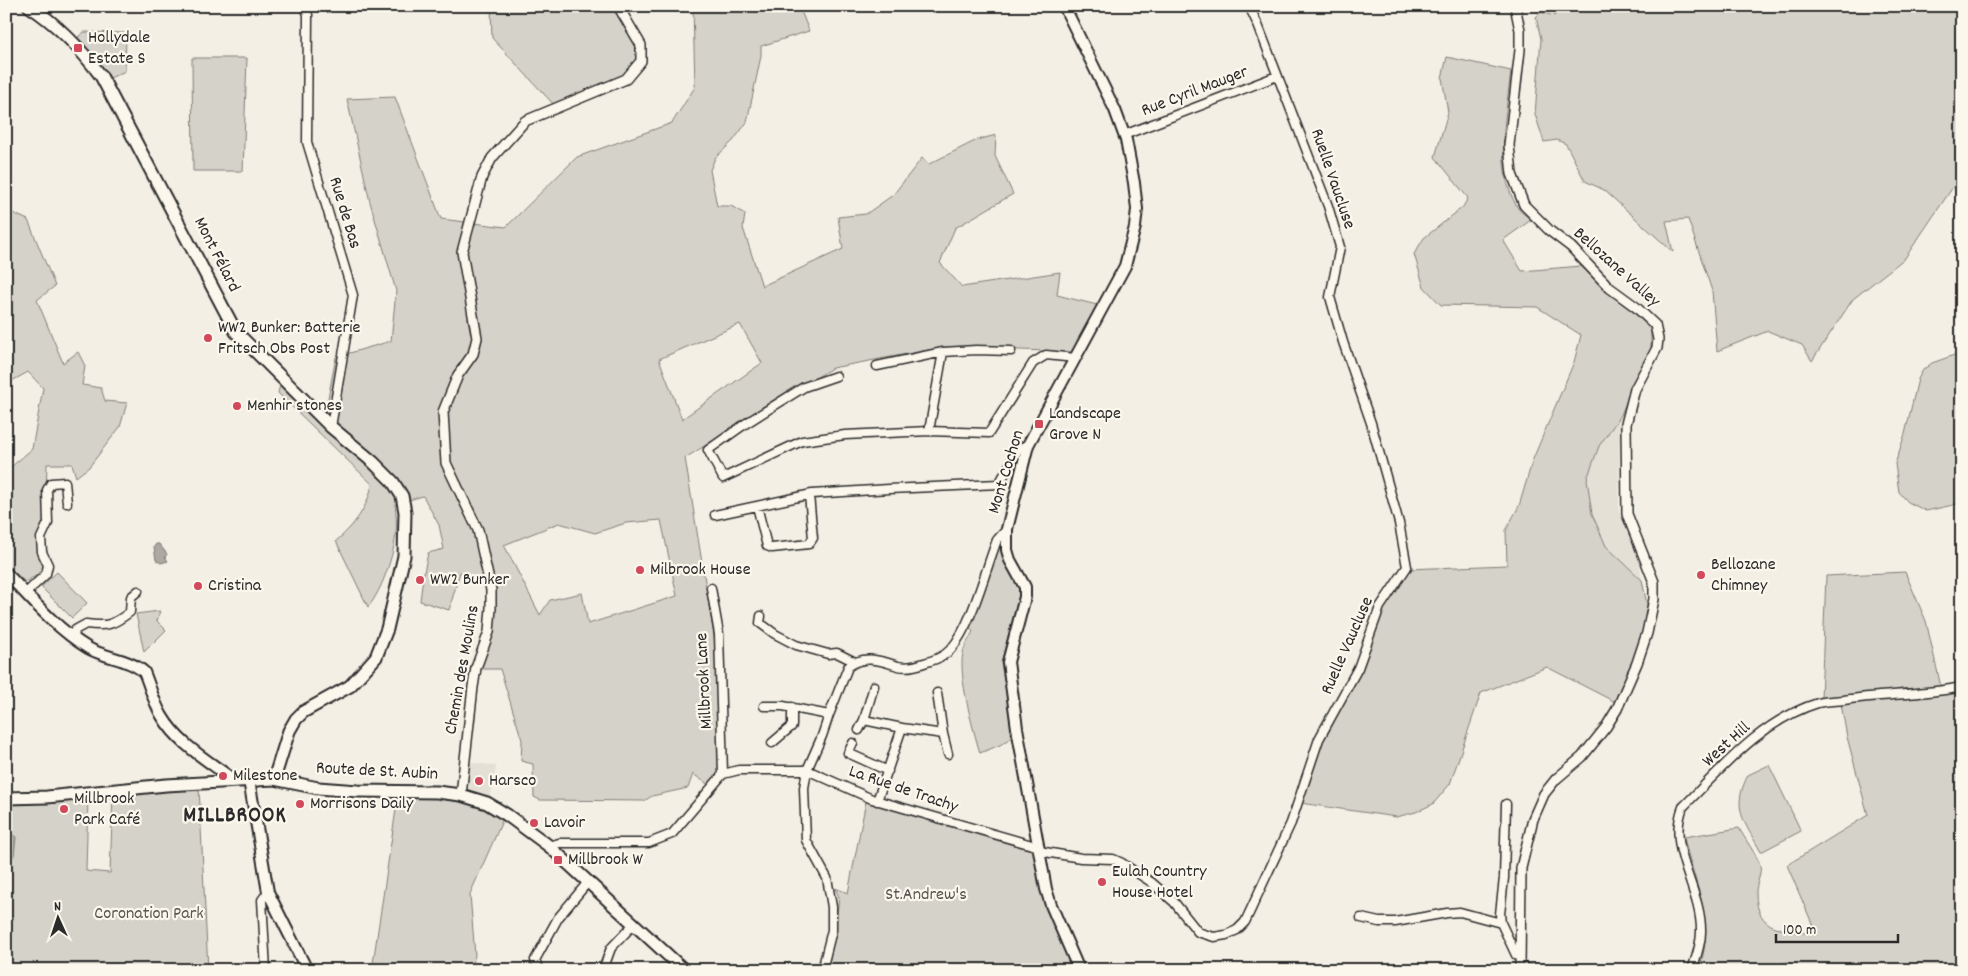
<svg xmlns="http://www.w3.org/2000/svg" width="1968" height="976" font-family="Dekko,sans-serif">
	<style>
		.built { fill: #e4e0d6 }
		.green { fill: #d5d2c9; stroke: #807e7a; fill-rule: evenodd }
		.water { fill: #aca9a2; stroke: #787772 }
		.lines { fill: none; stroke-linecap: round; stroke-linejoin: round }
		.minor-casing { stroke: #2b2b2b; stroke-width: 11 }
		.tertiary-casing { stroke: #2b2b2b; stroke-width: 12 }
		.secondary-casing { stroke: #2b2b2b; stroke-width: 14 }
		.primary-casing { stroke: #2b2b2b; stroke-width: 15 }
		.minor { stroke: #fbf7ec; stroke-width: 8 }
		.tertiary { stroke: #fbf7ec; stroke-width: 9 }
		.secondary { stroke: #fbf7ec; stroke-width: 10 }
		.primary { stroke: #fbf7ec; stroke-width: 11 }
		.poi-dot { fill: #d1495b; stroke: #fbf7ec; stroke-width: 2 }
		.labels { text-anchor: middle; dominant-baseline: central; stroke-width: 4.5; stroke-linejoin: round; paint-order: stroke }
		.poi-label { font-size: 18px; fill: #2b2b2b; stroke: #fbf7ec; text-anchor: start }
		.street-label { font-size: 18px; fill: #2b2b2b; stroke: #fbf7ec }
		.park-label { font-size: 18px; fill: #565552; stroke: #fbf7ec }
		.district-label { font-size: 22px; font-weight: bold; letter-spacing: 1px; fill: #2b2b2b; stroke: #fbf7ec }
	</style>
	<rect width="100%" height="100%" fill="#f3efe4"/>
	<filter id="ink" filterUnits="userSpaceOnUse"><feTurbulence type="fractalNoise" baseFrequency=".02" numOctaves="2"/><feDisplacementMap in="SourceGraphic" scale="10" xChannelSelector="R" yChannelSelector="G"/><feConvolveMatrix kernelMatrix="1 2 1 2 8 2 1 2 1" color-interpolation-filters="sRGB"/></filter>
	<g filter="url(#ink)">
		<path class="built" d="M1621 415 1619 463V511L1637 548 1642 580 1606 546 1592 514 1587 479 1599 446Z
			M469 762 496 766 493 787 488 797 469 789 466 782Z"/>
		<path class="green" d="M491 6H618L641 45V61L626 79 557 108 492 38Z
			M693 6H799L809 31 761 46V56L747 122 733 141 715 158 710 170 717 206H731L745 214 743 228 762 286 843 249 838 217 866 214 893 195 922 158 929 164 977 140 996 135 995 156 1013 194 955 228 940 263 962 287 1060 272 1057 295 1097 305 1072 352 944 347 832 368 685 458 719 667 720 771 709 785 693 774 688 788 652 796 644 801 540 800 534 797 533 764 521 761 522 740 500 669H480L493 621 496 595 486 580 472 577 460 572 449 610 420 601 423 577 428 553 444 549 439 525 423 496 395 504C396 514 397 523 396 533 394 554 382 591 368 607L336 541C354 526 368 507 372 484L278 393 280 385 323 424 336 357 391 341 396 291 370 202 347 99 395 97 441 219 506 227 577 157 672 123 695 87ZM740 324 762 363 682 419 659 359ZM661 520 677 596 588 624 582 593 550 600 540 615 504 545 559 523 595 533 626 523Z
			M1563 6H1962V180L1953 187 1905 258 1853 299 1812 361 1802 345 1768 331 1717 351 1712 291 1688 219 1666 221 1673 252 1604 190 1585 181 1566 144 1557 140 1544 142 1535 114 1541 39 1536 17 1541 12 1554 16Z
			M84 32 124 33 126 36 125 71 108 79 78 42V37Z
			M1447 57 1511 71C1506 115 1494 167 1517 207 1520 212 1527 216 1531 220L1503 240 1522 271 1581 266 1607 292 1633 312 1651 329V349L1633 385 1621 415 1599 446 1587 479 1592 514 1606 546 1642 580 1647 605 1644 627 1634 663 1615 702 1547 667 1481 693 1450 784 1433 804 1416 812 1396 817 1300 803 1321 740 1364 665 1371 638 1383 609 1408 569 1507 565 1506 530 1519 506 1533 459 1574 362 1581 335 1537 307 1441 305 1424 287 1414 254 1424 238 1463 207 1468 198 1435 157 1448 112 1442 78Z
			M192 58H247L243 171H193Z
			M6 210 28 220 55 286 37 300 63 363 78 352 85 366 82 385 101 388 105 401 127 403 120 427 89 467 76 477 72 464H47L45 522 40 531 38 550 44 564 43 572 25 582 6 564V476L11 467 32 449 43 388 28 372 10 382 6 375Z
			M1962 349V503L1926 511 1908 502 1899 492 1895 464 1905 434 1918 379 1923 370 1932 363 1960 353Z
			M1002 545 1005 560 1013 573 1020 591 1001 663 1014 736 1000 745 980 753C973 729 958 676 963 653 964 646 970 638 973 631L968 628 998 549Z
			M57 572 87 603 72 618 41 587Z
			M1905 572 1926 621 1941 687 1821 699 1826 576Z
			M160 611 157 621 166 630 144 652 136 614Z
			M1962 691V970H1791L1788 962 1753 970H1699C1712 930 1703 906 1692 867 1689 857 1686 848 1684 837L1739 828C1743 836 1758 857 1760 865 1762 873 1756 884 1756 892 1756 934 1786 929 1817 935L1787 865 1868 815 1847 737 1841 704C1882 699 1922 700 1962 691Z
			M1769 765 1801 831 1761 852C1744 821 1731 809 1748 775Z
			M199 787 208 970H6V802L88 797 86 871 110 873 113 794Z
			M398 796 448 797 478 804 503 819 470 894 475 956 469 970H372Z
			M866 801 1034 850 1046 907 1075 970H828L838 906 839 897 835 888 848 893Z"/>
		<path class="water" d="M156 544H159L167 554 165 557 168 561 161 563 156 560 154 547Z
			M8 832 16 837 14 855 11 860 6 861V833Z"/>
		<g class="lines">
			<g class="minor-casing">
				<path id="minor" d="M305 6 308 15 307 142 353 295 331 427
					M1124 135 1277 76
					M877 366 943 352 976 350 1011 351
					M836 376 804 387 745 424 708 450 723 478 802 441 845 435 929 431 989 433 1033 363 1046 355 1075 358
					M929 431 943 352
					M757 506 767 546 772 548 809 544 813 538 809 495
					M715 515 812 494 889 489 999 484 1019 448 1028 445
					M711 588 719 634 723 774
					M26 593 46 574 48 565 42 552 41 538 48 523 47 490 51 483 65 482 67 503
					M761 616 760 623 775 634 796 645 828 654 837 653 855 662
					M74 638 75 630 86 624C107 627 113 625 130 612L131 597 138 591
					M874 686 864 720 902 728
					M764 706H783L829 715
					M859 730 864 720
					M943 734 948 754
					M772 743 792 726V707
					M853 743 848 753 888 771
					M877 801 902 728 943 734 937 693
					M1506 804 1504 878 1500 914 1501 923 1516 955 1520 956
					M549 846 559 843H649L672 834 723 774 739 770H807L872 799 1039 847
					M1039 851 1081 858 1113 859 1122 863 1151 882 1174 902 1198 932 1204 934 1214 937 1226 935 1237 930 1245 922 1291 823 1319 739 1358 668 1380 607 1407 567 1399 523 1371 423 1343 342 1330 297 1340 247 1328 206 1258 25 1249 6
					M1361 918 1379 922H1395L1447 913 1460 912 1501 923
					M266 970 262 900 268 892
					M539 970 535 960 558 918 588 882
					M603 970 611 948 634 924
					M822 970 832 930V907L827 878 806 840 804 788 807 770 822 736 829 715 848 667C864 654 881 661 898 666 907 668 916 666 924 663 934 660 944 657 951 649 972 625 985 571 997 540L1007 529
					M1519 970 1524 968 1533 970
					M1692 970C1696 958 1701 945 1701 932 1702 889 1666 850 1683 807 1722 768 1762 720 1818 703 1826 701 1836 701 1844 700 1883 694 1923 695 1962 687"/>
			</g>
			<g class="tertiary-casing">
				<path id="tertiary" d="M1515 6 1520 30V50L1509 145 1512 174 1524 205 1550 231 1571 247 1610 288 1636 307 1655 325 1658 339 1657 348 1635 389 1626 424 1627 514 1654 582V599L1647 633 1637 663 1617 709 1606 727 1582 757 1556 779 1544 794 1533 819 1521 868 1520 970
					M461 795 473 687 476 668 489 632 491 608V590L478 530 446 463 443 412 458 375 473 354 477 338 462 252 482 177 492 158 525 121 626 79 641 61V45L618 6"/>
			</g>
			<g class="secondary-casing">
				<path id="secondary" d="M1064 6 1115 110 1126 140 1134 183 1137 209 1135 227 1125 266 1028 445 1007 529V550L1010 560 1025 587V597L1008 662 1017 728 1046 889 1051 905 1079 970
					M6 573C31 599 57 629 88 648 105 658 130 659 144 672 150 686 154 703 162 716 179 745 209 761 235 781
					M249 780 268 892 307 970"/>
			</g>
			<g class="primary-casing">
				<path id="primary" d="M29 6C57 24 81 49 101 76L236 332 331 427 373 462 393 482 402 496 405 512 404 556 387 629 376 657 350 686 303 712 296 719 289 731 274 779
					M6 798 47 797 166 785 274 779 318 788 358 791 437 792 461 795 487 803 507 815 549 846 684 970"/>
			</g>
			<use href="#minor" class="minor"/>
			<use href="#tertiary" class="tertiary"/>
			<use href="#secondary" class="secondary"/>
			<use href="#primary" class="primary"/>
		</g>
	</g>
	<g class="poi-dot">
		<rect x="73" y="43" width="10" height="10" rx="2.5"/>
		<circle cx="208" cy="338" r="5"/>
		<circle cx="237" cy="406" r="5"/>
		<rect x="1034" y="419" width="10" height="10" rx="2.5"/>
		<circle cx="640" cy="570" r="5"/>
		<circle cx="1701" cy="575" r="5"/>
		<circle cx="420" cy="580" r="5"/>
		<circle cx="198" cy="586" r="5"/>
		<circle cx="223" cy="776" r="5"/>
		<circle cx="479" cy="781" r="5"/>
		<circle cx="300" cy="804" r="5"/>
		<circle cx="64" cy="809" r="5"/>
		<circle cx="534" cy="823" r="5"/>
		<rect x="553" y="855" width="10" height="10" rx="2.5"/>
		<circle cx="1102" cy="882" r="5"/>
	</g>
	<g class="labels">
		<g class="poi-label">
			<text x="88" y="38">Hollydale<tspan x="88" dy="21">Estate S</tspan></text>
			<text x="218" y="328">WW2 Bunker: Batterie<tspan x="218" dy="21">Fritsch Obs Post</tspan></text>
			<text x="247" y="406">Menhir stones</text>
			<text x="1049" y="414">Landscape<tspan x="1049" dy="21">Grove N</tspan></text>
			<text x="1711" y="565">Bellozane<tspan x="1711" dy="21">Chimney</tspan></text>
			<text x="650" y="570">Milbrook House</text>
			<text x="430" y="580">WW2 Bunker</text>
			<text x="208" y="586">Cristina</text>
			<text x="233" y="776">Milestone</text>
			<text x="489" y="781">Harsco</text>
			<text x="74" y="799">Millbrook<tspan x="74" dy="21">Park Café</tspan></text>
			<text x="310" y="804">Morrisons Daily</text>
			<text x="544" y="823">Lavoir</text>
			<text x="568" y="860">Millbrook W</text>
			<text x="1112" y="872">Eulah Country<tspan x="1112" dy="21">House Hotel</tspan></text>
		</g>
		<g class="street-label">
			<text transform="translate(1195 92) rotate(-21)">Rue Cyril Mauger</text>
			<text transform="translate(1332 179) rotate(71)">Ruelle Vaucluse</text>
			<text transform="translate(344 213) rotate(73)">Rue de Bas</text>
			<text transform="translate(216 255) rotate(63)">Mont Félard</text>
			<text transform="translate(1616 268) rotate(42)">Bellozane Valley</text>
			<text transform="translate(1007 472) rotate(-73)">Mont Cochon</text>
			<text transform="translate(1348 646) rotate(-66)">Ruelle Vaucluse</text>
			<text transform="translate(463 670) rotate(-80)">Chemin des Moulins</text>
			<text transform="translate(705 681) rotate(-93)">Millbrook Lane</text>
			<text transform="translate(1727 745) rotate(-42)">West Hill</text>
			<text transform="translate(377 772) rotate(3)">Route de St. Aubin</text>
			<text transform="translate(903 790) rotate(19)">La Rue de Trachy</text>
		</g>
		<g class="park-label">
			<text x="926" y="895">St.Andrew's</text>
			<text x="149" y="914">Coronation Park</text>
		</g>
		<g class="district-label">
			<text x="235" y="816">MILLBROOK</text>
		</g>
	</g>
	<rect width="1968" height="976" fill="none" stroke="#fbf7ec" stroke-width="25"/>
	<rect x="12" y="12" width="1943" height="951" fill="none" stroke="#2b2b2b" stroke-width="2" filter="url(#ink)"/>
	<g transform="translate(58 918) rotate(357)" stroke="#fbf7ec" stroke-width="4" paint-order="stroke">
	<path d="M0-4L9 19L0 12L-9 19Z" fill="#2b2b2b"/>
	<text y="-8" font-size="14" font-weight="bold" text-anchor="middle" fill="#2b2b2b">N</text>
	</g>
	<path d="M1776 934v8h122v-8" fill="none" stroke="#2b2b2b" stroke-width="2.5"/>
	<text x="1783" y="934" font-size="15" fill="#2b2b2b" stroke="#fbf7ec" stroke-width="4" paint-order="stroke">100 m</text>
</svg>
